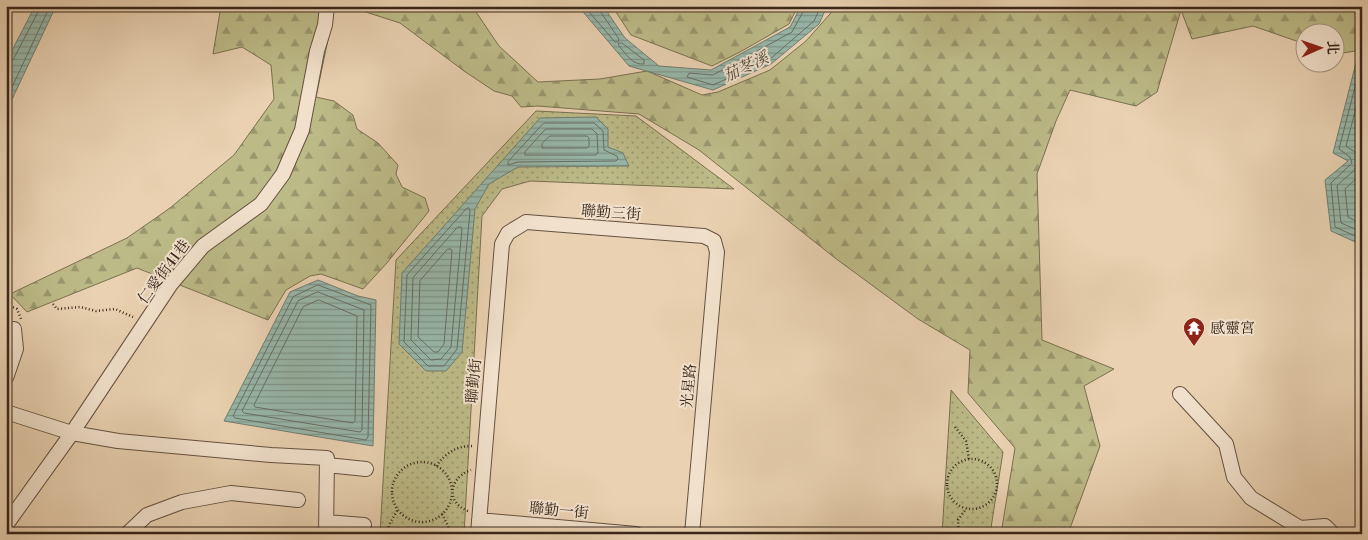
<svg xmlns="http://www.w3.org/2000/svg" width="1368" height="540" font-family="'Libre Bodoni','Noto Serif TC',serif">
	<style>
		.grass { fill: url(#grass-dots); stroke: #7a7050 }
		.forest { fill: url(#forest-firs); stroke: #7a7050 }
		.water { fill: url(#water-rules); stroke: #717d70 }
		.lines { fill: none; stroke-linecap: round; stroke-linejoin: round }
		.shore { stroke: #686e62; stroke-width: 1 }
		.minor-casing { stroke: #655140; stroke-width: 16 }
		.path { stroke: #39261a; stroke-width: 2.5; stroke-dasharray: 1 2.5; stroke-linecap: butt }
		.minor { stroke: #f1e1cc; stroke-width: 14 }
		.labels { text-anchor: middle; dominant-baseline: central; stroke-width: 4; stroke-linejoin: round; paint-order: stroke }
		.street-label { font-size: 15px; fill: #39261a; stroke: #f1e1cc }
		.poi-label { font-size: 15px; fill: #39261a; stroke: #f1e1cc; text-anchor: start }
		.water-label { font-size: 16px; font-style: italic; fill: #504a3e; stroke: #f1e1cc }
	</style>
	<defs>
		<pattern id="grass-dots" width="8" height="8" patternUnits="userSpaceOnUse" patternTransform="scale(1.25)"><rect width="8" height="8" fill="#bcba87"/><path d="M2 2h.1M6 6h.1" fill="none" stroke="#9a976e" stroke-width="1.8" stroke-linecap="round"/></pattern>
		<pattern id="forest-firs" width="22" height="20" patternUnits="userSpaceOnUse" patternTransform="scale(1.25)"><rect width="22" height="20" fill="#bcba87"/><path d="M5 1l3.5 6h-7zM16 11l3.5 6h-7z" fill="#9a976e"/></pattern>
		<pattern id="water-rules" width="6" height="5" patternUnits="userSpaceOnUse" patternTransform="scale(1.25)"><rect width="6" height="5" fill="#97b7aa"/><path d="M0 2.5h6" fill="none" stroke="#7c958a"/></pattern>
	</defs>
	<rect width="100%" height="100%" fill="#e9d1b1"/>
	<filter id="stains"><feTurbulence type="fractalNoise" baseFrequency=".004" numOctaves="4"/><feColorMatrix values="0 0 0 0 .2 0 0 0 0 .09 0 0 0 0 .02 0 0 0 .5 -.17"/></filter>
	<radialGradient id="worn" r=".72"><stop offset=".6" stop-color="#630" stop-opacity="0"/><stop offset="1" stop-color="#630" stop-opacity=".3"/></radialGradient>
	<path class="grass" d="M536 111 636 116 734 189 530 181 502 189 482 216 464 534H380L396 260Z
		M951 390 1003 452 990 534H942Z"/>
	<path class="forest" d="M221 6H335L316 97 334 101 353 115 357 129 378 143 398 165 396 174 402 187 425 198 429 211 386 264 363 289 321 274 310 276 286 290 268 320 137 268 27 312 10 294 127 238 170 208 234 155 274 99 271 65 242 47 213 54Z
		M347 6H472L499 46 538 82 600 79 647 71 702 95 718 92 770 70 806 41 837 6H1362V50L1336 54V32H1306L1305 44 1253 26 1192 39 1181 10 1157 92 1136 106 1070 90 1056 121 1037 174 1042 340 1114 369 1084 386 1100 446 1068 534H1001L1015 448 968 393 970 350 918 319 835 258 699 150 639 114 538 106 521 107 512 96 494 91 464 71 400 23Z
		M612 6H798L789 24 740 52 712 66 631 35Z"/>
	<path class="water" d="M35 6H56L6 112V62Z
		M578 6H603L625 38 659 66 711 70 790 27 801 6H827L819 24 771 64 713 90 629 66Z
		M1362 46V245L1331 231 1325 180 1348 161 1333 153 1360 47Z
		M596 117 608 129V147L623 153 629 166 518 167 489 184 475 209 462 352 446 371H426L399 344 402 273 540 118Z
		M318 280 358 296 376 300 373 446 224 421 290 292Z"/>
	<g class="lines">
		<path class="shore" d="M584 6 615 42H618L619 39 600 11V6
			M805 6 804 10 792 32 713 75 689 73 687 77 713 85 769 60 814 21 821 6
			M619 43H622L644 60V64C632 65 627 55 619 46Z
			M1362 60 1339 149 1350 157 1352 163 1331 183 1335 227 1362 239
			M6 63 13 60 39 10V6
			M1362 85 1346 146C1349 149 1353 150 1356 153 1366 167 1344 177 1337 186L1341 223 1362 232
			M6 100 50 6
			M544 123H594L603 131 604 150 617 156 618 159 616 161 518 162 508 165V162Z
			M546 129H592L597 134 598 153 596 155H525V152Z
			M550 136H587L589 138V146L587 148H542V144Z
			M1362 173 1345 189 1348 217 1362 224
			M469 208 470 211 457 349 444 366H428L404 342 407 275 466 209Z
			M458 227H461L462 229 451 347 441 359 431 360 411 340 413 278Z
			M448 249H451L452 251 444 344 438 352H434L418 337 420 281Z
			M318 285 371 305 368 437 366 440 235 418 233 416 293 297Z
			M318 292 364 310 362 430 360 432 244 413 242 411 298 301Z
			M319 300 357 316 355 421 353 423 255 407 254 405 303 307Z"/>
		<g class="minor-casing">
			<path id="minor" d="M6 378 16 349 14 329
				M1180 394 1226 444 1234 477 1251 498 1300 528 1325 526 1333 534
				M6 412 72 433 118 441 271 455 327 458 326 534
				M327 465 366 469
				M479 520 636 534
				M326 522 364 525
				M6 525 72 433 171 284 203 246 261 204 283 174 302 130 317 51 325 25 327 6
				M127 534 147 515 182 502 231 493 298 500
				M478 534 502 244 508 233 526 222 704 236 714 241 717 252 692 534"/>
		</g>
		<path class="path" d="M6 296 10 306 17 309 21 319
			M53 304 57 309 80 307 96 311 115 309 133 317
			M955 427 966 441 969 459
			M947 484a25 25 0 1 1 50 0a25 25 0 1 1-50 0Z
			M392 492a30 30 0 1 1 60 0a30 30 0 1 1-60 0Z
			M436 466C446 453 456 446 472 446
			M468 511C445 502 449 478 471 470
			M442 514 449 528V534
			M388 534 389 525 398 509
			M959 534 958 520 966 509"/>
		<use href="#minor" class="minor"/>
	</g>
	<defs>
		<g id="temple-pin" transform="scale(1.125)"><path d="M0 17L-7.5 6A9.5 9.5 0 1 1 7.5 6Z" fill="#8f2418" stroke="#f1e1cc"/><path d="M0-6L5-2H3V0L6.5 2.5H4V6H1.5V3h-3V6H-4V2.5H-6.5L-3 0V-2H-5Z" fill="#fff"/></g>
	</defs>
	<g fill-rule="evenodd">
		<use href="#temple-pin" x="1194" y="328"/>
	</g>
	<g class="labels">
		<g class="street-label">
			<text transform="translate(611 213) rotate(4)">聯勤三街</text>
			<text transform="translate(164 272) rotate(-53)">仁愛街41巷</text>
			<text transform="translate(474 381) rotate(-85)">聯勤街</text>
			<text transform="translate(689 386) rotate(-85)">光星路</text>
			<text transform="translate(559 511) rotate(5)">聯勤一街</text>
		</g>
		<g class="poi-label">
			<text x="1210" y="328">感靈宮</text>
		</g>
		<g class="water-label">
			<text transform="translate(746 67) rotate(-26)">茄苳溪</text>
		</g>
	</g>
	<rect width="1368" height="540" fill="none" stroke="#e9d1b1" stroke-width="25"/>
	<rect x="8" y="8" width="1353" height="525" fill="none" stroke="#39261a" stroke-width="2.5"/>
	<rect x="12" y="12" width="1343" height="515" fill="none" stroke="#39261a"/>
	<g transform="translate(1320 48) rotate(88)"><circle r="24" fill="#f1e1cc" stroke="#a79685"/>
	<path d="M0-4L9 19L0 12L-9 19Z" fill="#8f2418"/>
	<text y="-8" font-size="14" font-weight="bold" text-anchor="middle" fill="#39261a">北</text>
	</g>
	<rect width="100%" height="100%" filter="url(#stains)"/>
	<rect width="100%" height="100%" fill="url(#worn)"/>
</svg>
